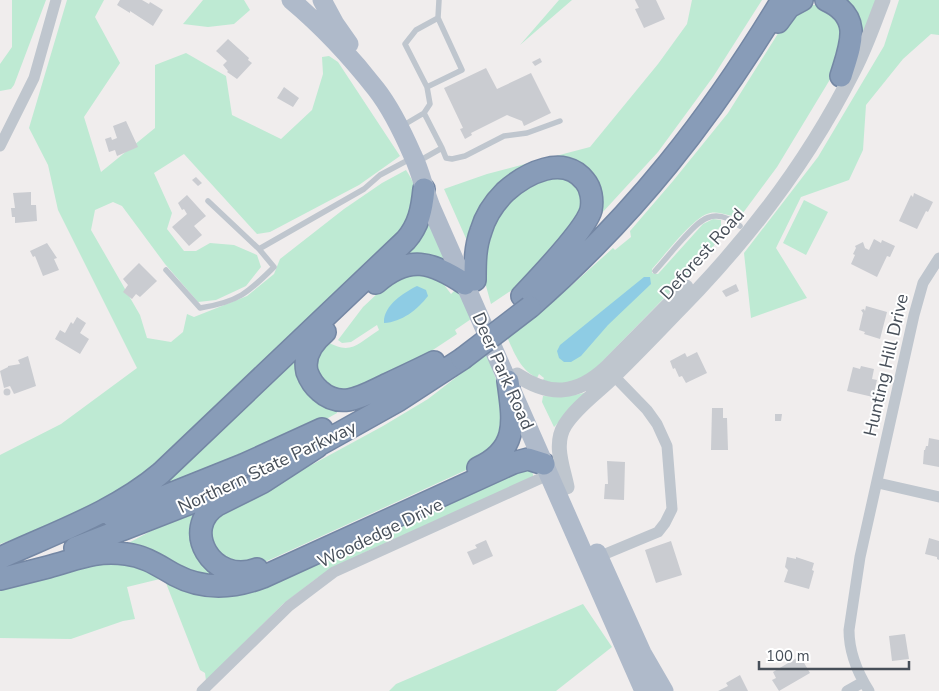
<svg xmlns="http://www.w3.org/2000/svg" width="939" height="691" font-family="'Nunito Sans',sans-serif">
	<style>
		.green { fill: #beead3 }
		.water { fill: #8ecce4 }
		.building { fill: #caccd1 }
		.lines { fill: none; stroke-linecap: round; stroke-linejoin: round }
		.motorway-casing { stroke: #7487a4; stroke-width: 24 }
		.service { stroke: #bfc6ce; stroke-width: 5.5 }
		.minor { stroke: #bfc6ce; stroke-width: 11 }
		.tertiary { stroke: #bfc6ce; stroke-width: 15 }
		.primary { stroke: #afbaca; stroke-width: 19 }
		.motorway { stroke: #889cb8; stroke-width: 21 }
		.motorway-bridge-casing { stroke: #7487a4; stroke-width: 24; stroke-linecap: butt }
		.motorway-bridge { stroke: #889cb8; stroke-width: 21 }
		.labels { text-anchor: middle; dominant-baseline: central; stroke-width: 4; stroke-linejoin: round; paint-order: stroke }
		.street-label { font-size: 18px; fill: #474f59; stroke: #fff }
	</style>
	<rect width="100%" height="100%" fill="#f0eded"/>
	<path class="green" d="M12 0H46L14 85 11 89 0 91V64L12 47Z
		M67 0H104L95 17 120 63 84 117 101 172 155 128V65L186 53 226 76 232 115 281 139 312 110 323 74 322 57 329 56 338 62 400 156 359 185 270 232 257 234 184 154 154 173 172 213 167 229 184 251H196L210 243 234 245 257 255 261 267 246 286 216 300 198 302 165 264 122 206 113 202 95 210 91 230 140 315 147 338 171 342 183 332 187 314 194 317 247 296 274 274 280 259 344 209 382 183 406 170C421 192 417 203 412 227L133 487 29 534 0 544V455L61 424 137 368 58 210 48 165 29 128Z
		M203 0H244L250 10 234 24 208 27 183 24Z
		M559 0H572L520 45Z
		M692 0H762L713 77 658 152 602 213 598 211 600 195 540 167 468 243 444 189 487 174 590 147 658 64 687 24Z
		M837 0H878L862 36Z
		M899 0H939V35L931 34 903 59 866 105 863 150 849 180 801 197 776 248 807 298 751 318 744 253 818 157 884 46Z
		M810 5H820L839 15 846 53 777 167 740 217C729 217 721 211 710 213 694 216 664 256 652 269V273L658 274 703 224 713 219 721 220V226L710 238 715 244 709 252 589 375C571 384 562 387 543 380L544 378 539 374 537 378C520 369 515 354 507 337L572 285 613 248 615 250 631 237 630 231 673 181 728 113 784 24Z
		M565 174 580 181 587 209 515 288 491 304C488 292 483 278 482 266 479 230 513 188 546 177 552 175 559 175 565 174Z
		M804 200 828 212 806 255 783 243Z
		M427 223H430L450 261 400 263Z
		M411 271 439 278 451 294 458 287 474 317 455 330 457 334 395 375 345 395 315 376 314 358 326 341C351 356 357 344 379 330L377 325 351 342 342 343 338 340 363 307 393 279Z
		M301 351 337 407V413L307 430 142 495Z
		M489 352 494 374 508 408 504 441 475 466 252 568H232L210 543 211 523 246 496 315 463 383 426 428 399Z
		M591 391 554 427 542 402 543 396C561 397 574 396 591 391Z
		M523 466 530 469 533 474V477L361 554 317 578 283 604 206 681 205 673 200 670 164 578 127 587 135 619 123 621 71 639 0 638V590L68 566 123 561 199 591Z
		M204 507 199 523 221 574V584L123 546 164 524Z
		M583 604 612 647 556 691H389L396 684Z"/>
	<path class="water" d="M644 277H650L651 284 608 325 581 356 571 362H564L559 358 557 351 560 345Z
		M417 286 426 290 428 296C417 310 402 322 384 323 383 306 403 293 417 286Z"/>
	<path class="building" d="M120 0H142L149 4 150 2 163 10 153 26 130 11V13L117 5Z
		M635 0H656L665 19 644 28 635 9 639 8Z
		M228 39 249 58 248 60 252 63 237 79 227 72 228 71 223 65 227 61 216 51Z
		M540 58 542 62 535 66 532 62Z
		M486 68 497 89 531 73 551 113 524 126 522 121 507 115 471 133 472 135 465 139 460 129 463 128 444 88Z
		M284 87 299 98 293 107 277 98Z
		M126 121 138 147 117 156 115 150 109 152 105 139 111 137 112 140 117 138 113 126Z
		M196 177 202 183 198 186 192 180Z
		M31 192V205H36L37 221 15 223V217H12L11 208H15L13 193Z
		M914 193 933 202 928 212 926 211 917 229 899 221 911 195 913 197Z
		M187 195 206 216 194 226 202 235 189 246 172 227 187 214 184 209 182 210 178 203Z
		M874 239 881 243 882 240 895 246 890 257 887 256 877 277 851 264 855 255 853 254 856 248 855 246 863 242 865 248 869 250Z
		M47 243 57 258 54 259 59 270 43 276 35 256 33 257 30 251Z
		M139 263 157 281 140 297 136 294 132 299 123 292 128 285 123 279Z
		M736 284 739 291 726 297 722 291Z
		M866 306 887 312 880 339 864 334 865 332 859 330 863 313 861 310 864 309 865 311Z
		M77 317 86 323 80 333 89 339 80 354 55 339 60 330 65 333 71 322 73 324Z
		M697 352 707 373 686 383 682 376 679 377 675 368 673 369 670 361 685 353 687 357Z
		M28 356 36 386 14 394 10 386 4 388 0 371 8 367V366L20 364 18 360Z
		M861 366 874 369 872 379 877 380 873 397 847 391 853 367 860 369Z
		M3.5 392a3.5 3.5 0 1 1 7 0a3.5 3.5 0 1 1-7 0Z
		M712 408H723V418H727L728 450H711Z
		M775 414H782L781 421H775Z
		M929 438 939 440V467L923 464 924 450H925L926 446H928Z
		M607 461 625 462 624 500 604 499 605 484H608Z
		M929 538 939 541V560L937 559V557L925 554Z
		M486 540 493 556 473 565 467 552 477 548 475 545Z
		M671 541 682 575 656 583 645 550Z
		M787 557 796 559V557L814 563 812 570 814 571 809 589 784 582 788 570 785 567Z
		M905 634 909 659 892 661 889 636Z
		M800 656 810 673 779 691 772 680 776 678 773 672Z
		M740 675 748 691H718L728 686 726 683Z"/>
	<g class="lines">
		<g class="motorway-casing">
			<path id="motorway" d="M826 0C864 17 850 46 841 76
				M778 22 789 7 802 0
				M475 280C475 263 475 247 481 231 485 217 494 203 505 192 525 174 564 153 585 181 591 188 593 200 591 210 586 229 538 279 522 296
				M376 283C409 254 432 262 465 284
				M530 307C635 215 710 119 782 0
				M325 332C313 342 303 355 307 372 310 380 314 386 320 391 342 411 366 394 388 384 403 377 418 370 434 362
				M306 452 399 400 462 359
				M478 468C520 449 513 419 508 381
				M113 517 243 465 322 429
				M75 548 224 490
				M0 558C54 533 115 512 161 473L406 240C419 225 422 209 424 189
				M257 569C212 586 180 528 217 505L263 482 317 447
				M0 579C16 575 32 571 48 567 78 559 94 550 126 554 145 556 159 566 175 575 203 590 234 588 263 577L513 463 528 459 544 464"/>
		</g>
		<path class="service" d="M427 87 462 70 438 18
			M402 126 424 113 430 104 427 87 405 44 416 30 438 18 439 0
			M442 148 446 158 452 159 465 156 504 136 527 133 560 121
			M419 161 442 148 424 113
			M208 201 259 249 364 189 380 175 412 158
			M166 270 200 308C238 302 248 293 274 267L259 249
			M655 271C664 261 672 251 681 241 700 220 713 205 740 226"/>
		<path class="minor" d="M0 146 34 78 56 0
			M878 483 939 497
			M598 557 658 532 665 523 672 509 667 446 657 424 647 410 614 376
			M202 691 289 606 334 572 548 475
			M847 691 863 682
			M869 691C857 672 849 652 849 630L860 557 914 315 923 283 939 258"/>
		<path class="tertiary" d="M517 375C550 397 577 395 606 368L686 287
			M567 487C563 467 553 444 565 425 577 406 598 392 613 377 642 349 670 319 698 290 760 224 814 150 854 70 866 47 874 23 883 0"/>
		<path class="primary" d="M291 0C322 26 351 57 376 89 391 108 403 133 413 156 421 172 424 190 431 207L644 691
			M322 0 335 24 349 44
			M597 553 642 653 664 691"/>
		<use href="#motorway" class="motorway"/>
		<g class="motorway-bridge-casing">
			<path id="motorway-bridge" d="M462 359 530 307"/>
		</g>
		<use href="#motorway-bridge" class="motorway-bridge"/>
	</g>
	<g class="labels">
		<g class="street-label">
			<text transform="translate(702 254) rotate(-48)">Deforest Road</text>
			<text transform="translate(886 365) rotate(-77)">Hunting Hill Drive</text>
			<text transform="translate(503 371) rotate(66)">Deer Park Road</text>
			<text transform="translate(267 467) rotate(-25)">Northern State Parkway</text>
			<text transform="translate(380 533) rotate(-26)">Woodedge Drive</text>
		</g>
	</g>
	<path d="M759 661v8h150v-8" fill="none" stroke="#474f59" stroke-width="2.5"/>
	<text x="766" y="661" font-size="15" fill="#474f59" stroke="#ffffff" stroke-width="4" paint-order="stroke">100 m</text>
</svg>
